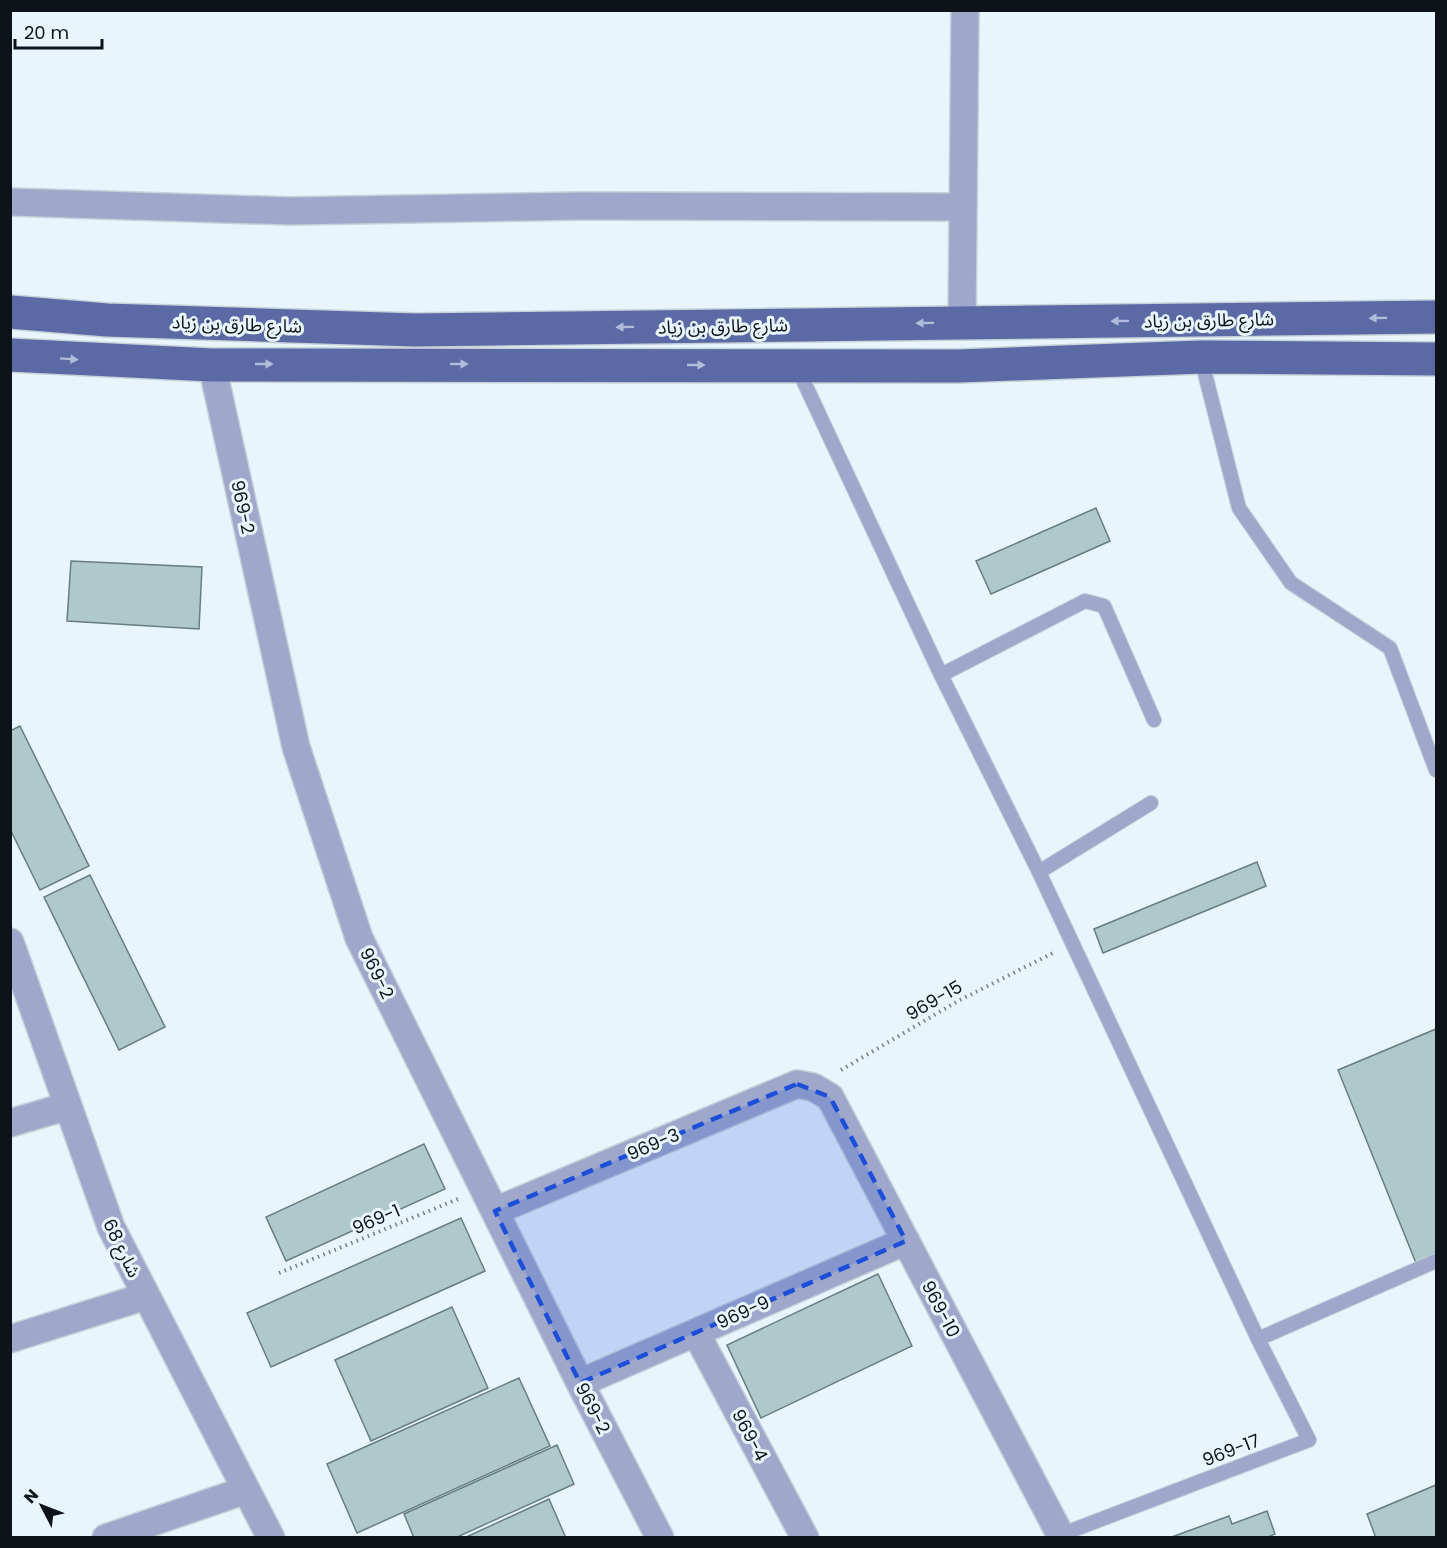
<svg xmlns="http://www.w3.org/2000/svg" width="1447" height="1548" font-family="Poppins,'Noto Sans Arabic',sans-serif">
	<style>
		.building { fill: #afc8ca; stroke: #677e81; stroke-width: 1.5 }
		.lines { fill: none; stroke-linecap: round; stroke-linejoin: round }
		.service-casing { stroke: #c6d1d8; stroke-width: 16 }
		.minor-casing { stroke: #c6d1d8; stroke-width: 30 }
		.primary-casing { stroke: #c6d1d8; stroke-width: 36 }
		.path { stroke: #767f85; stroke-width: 4; stroke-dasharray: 1.5 4.5; stroke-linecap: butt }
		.service { stroke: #9fa8cb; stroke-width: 14 }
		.minor { stroke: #9fa8cb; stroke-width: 27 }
		.primary { stroke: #5b69a5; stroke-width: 33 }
		.oneway { fill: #b0bdda }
		.marked { fill: #1d4ed8; fill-opacity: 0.2; stroke: #1d4ed8; stroke-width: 4.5; stroke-dasharray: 12 8; stroke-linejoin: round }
		.labels { text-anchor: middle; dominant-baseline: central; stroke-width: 6; stroke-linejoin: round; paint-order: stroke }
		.street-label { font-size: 18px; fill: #0d1318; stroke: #e9f5fd }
	</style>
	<rect width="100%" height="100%" fill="#e9f5fd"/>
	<path class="building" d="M1096 508 1110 541 991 594 976 561Z
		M71 561 202 567 199 629 67 621Z
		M20 726 89 866 40 890 10 829V731Z
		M1257 862 1266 886 1103 953 1094 929Z
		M90 875 165 1027 119 1050 44 897Z
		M1436 1029V1254L1416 1263 1338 1070Z
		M424 1144 445 1189 286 1261 266 1217Z
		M461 1218 485 1271 271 1367 247 1313Z
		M878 1274 912 1346 761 1418 727 1345Z
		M452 1307 488 1388 371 1441 335 1360Z
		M519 1378 550 1446 357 1533 327 1464Z
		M557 1445 574 1484 455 1538H414L404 1514Z
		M1436 1485V1538H1376L1367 1514Z
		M549 1499 566 1538H464Z
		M1267 1511 1275 1534 1265 1538H1169L1229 1516 1232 1524Z"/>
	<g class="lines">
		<g class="service-casing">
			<path id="service" d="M1201 358 1239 508 1291 583 1390 648 1436 770
				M796 365 941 675 1039 872 1258 1339 1436 1261
				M941 675 1085 601 1104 606 1154 720
				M1039 872 1151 803
				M1060 1535 1309 1440 1258 1339"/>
		</g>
		<g class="minor-casing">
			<path id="minor" d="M10 202 290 211 582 206 963 207
				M962 322 965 10
				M212 365 296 747 359 938 580 1383 660 1538
				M10 942 111 1227 271 1538
				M10 1123 68 1106
				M495 1211 797 1084 813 1087 830 1097 1062 1538
				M696 1333 805 1538
				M10 1339 146 1296
				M580 1383 906 1241
				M106 1538 246 1490"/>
		</g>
		<g class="primary-casing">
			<path id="primary" d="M10 312 107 320 415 330 1436 317
				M10 355 212 365 959 366 1201 357 1436 359"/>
		</g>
		<path class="path" d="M841 1070 958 1001 1055 952
			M279 1273 458 1199"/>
		<use href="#service" class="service"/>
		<use href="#minor" class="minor"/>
		<use href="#primary" class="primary"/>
	</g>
	<defs><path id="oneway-solid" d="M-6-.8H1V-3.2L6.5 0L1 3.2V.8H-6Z" transform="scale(1.5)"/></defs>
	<g class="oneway">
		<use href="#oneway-solid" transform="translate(1378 318) rotate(179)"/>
		<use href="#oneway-solid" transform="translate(1120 321) rotate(179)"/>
		<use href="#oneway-solid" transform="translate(925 323) rotate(179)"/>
		<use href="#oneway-solid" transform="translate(625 327) rotate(179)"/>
		<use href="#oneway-solid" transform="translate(69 359) rotate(4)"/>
		<use href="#oneway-solid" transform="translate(264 364)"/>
		<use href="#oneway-solid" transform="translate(459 364)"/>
		<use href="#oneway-solid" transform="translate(696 365)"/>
	</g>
	<path class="marked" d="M797 1084 830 1097 906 1241 580 1383 495 1211Z"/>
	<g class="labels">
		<g class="street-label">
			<text transform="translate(1209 320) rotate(-1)">شارع طارق بن زياد</text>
			<text transform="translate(237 324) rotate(2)">شارع طارق بن زياد</text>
			<text transform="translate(723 326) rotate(-1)">شارع طارق بن زياد</text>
			<text transform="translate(243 507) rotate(78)">969-2</text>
			<text transform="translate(377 973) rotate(64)">969-2</text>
			<text transform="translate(934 1000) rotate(-30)">969-15</text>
			<text transform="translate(653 1144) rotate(-23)">969-3</text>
			<text transform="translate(376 1219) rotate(-23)">969-1</text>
			<text transform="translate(122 1248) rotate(64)">شارع 68</text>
			<text transform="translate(941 1309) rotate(62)">969-10</text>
			<text transform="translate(743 1312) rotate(-24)">969-9</text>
			<text transform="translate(593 1408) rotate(63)">969-2</text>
			<text transform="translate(750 1435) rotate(62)">969-4</text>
			<text transform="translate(1231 1450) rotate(-21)">969-17</text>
		</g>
	</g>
	<rect width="1447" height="1548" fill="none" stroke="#0d1318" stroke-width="24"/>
	<g transform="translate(42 1506) rotate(312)" stroke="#e9f5fd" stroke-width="4.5" paint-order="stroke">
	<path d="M0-4.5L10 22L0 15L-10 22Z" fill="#0d1318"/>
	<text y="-9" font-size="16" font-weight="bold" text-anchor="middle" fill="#0d1318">N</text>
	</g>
	<path d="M15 39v9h87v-9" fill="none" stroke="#0d1318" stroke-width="3"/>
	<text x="24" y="39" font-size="18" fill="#0d1318" stroke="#e9f5fd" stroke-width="4.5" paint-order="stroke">20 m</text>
</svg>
